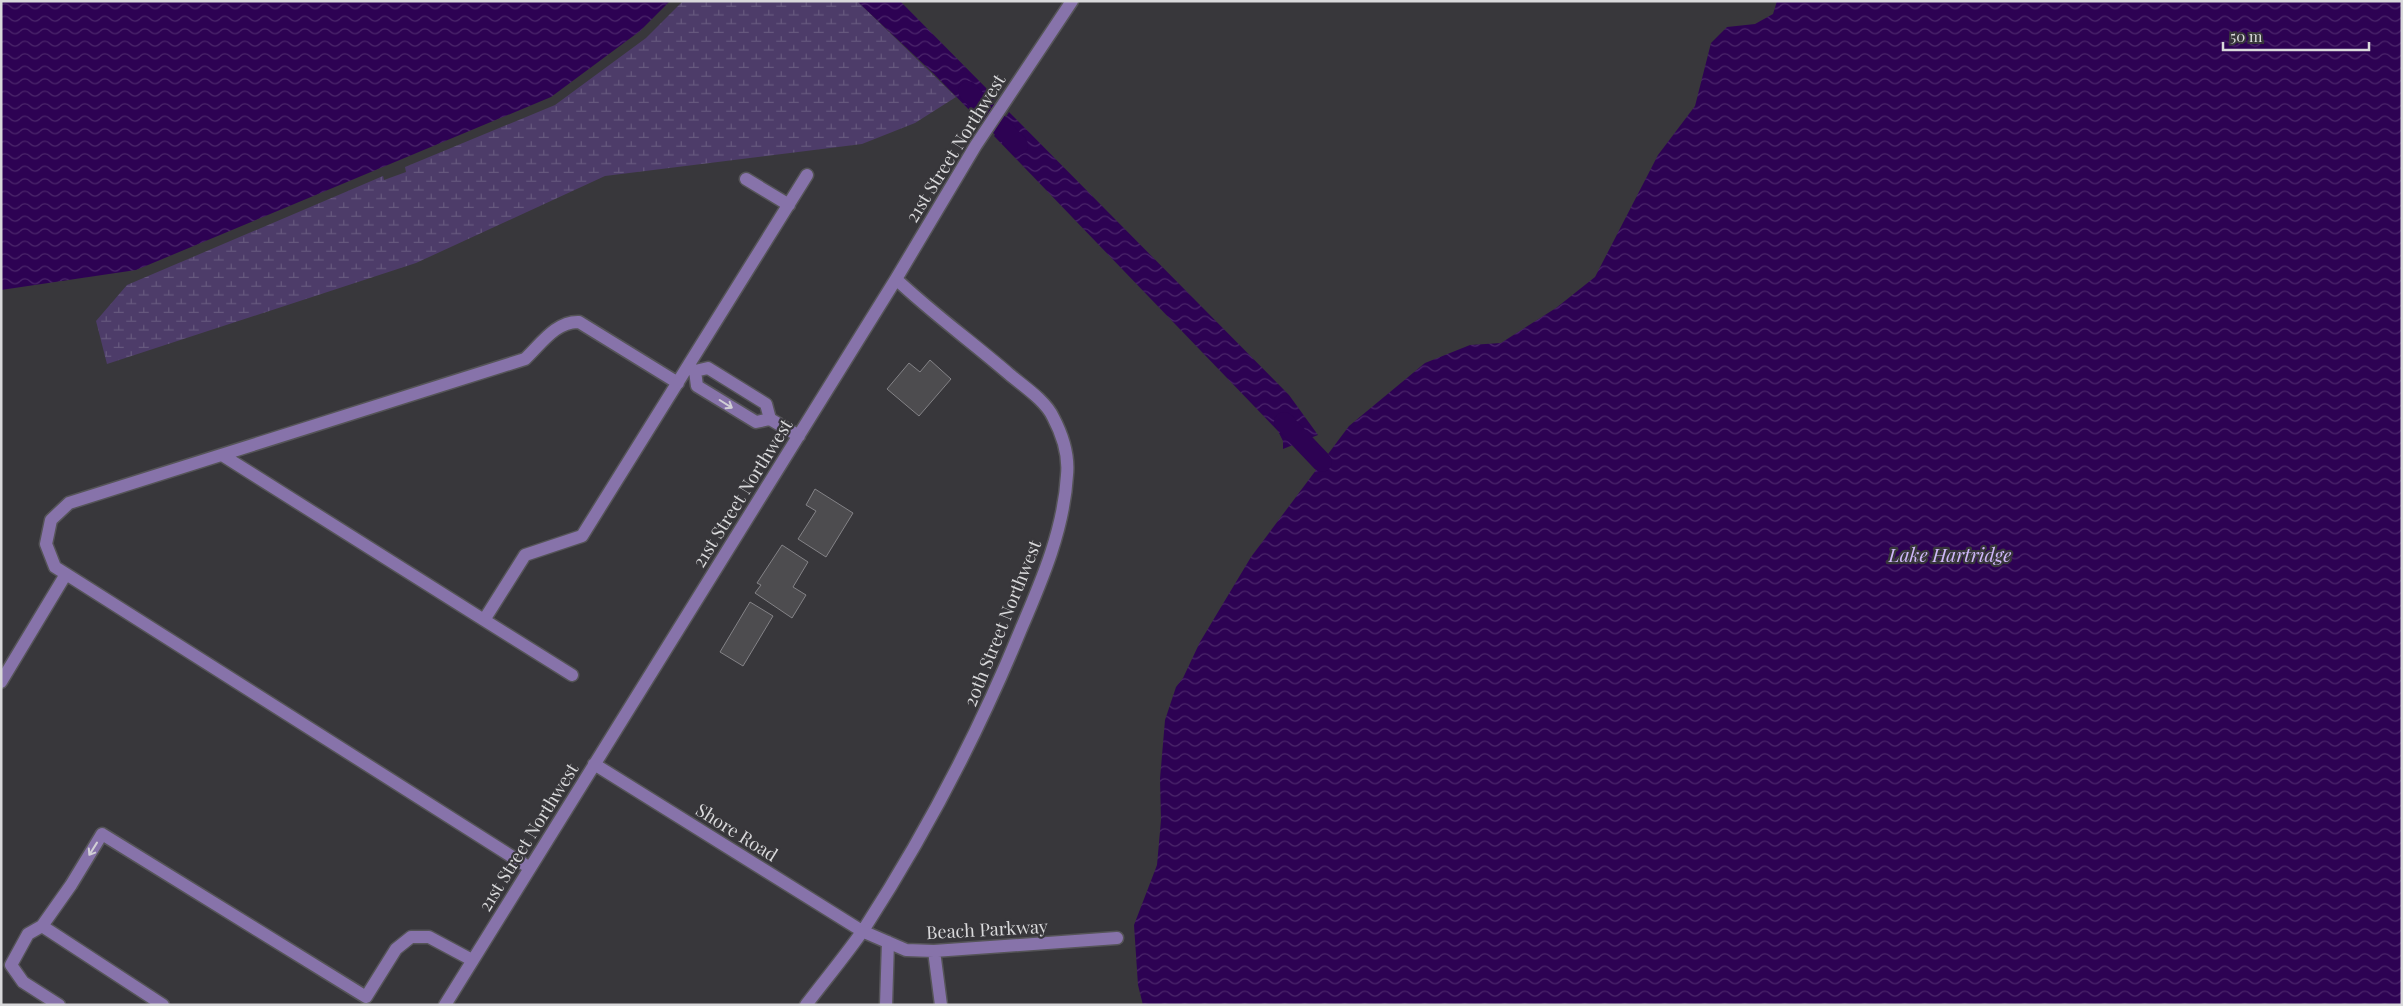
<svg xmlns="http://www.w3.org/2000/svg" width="2403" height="1006" font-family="'Playfair Display',serif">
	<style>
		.wetland { fill: url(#wetland-marsh) }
		.water { fill: url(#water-waves) }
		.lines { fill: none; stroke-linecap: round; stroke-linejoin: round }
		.canal { stroke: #2d0253; stroke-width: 20 }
		.building { fill: #4d4c4f; stroke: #848387 }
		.minor-casing { stroke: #555458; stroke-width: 15 }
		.minor { stroke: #8773aa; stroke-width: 12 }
		.oneway { stroke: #d1cfd6 }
		.labels { text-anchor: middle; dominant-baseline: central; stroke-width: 4.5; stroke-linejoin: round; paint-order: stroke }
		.street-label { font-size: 18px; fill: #d9d9db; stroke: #38373b }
		.water-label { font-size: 19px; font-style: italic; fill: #ceb7f9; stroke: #38373b }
	</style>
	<defs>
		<pattern id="wetland-marsh" width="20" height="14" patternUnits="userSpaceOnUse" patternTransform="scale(1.25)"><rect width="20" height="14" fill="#4d3c69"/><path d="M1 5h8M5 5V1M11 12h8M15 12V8" fill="none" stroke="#66587e"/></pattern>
		<pattern id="water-waves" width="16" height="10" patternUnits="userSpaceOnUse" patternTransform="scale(1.25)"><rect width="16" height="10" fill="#2d0253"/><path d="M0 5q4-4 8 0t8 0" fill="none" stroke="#4b266b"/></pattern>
	</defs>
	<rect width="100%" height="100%" fill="#38373b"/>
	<path class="wetland" d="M683 1H857L956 97 915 123 862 144 605 176 416 263 107 364 96 321 127 285 383 176 384 180 406 172 405 167 555 105 646 38Z"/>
	<path class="water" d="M1 1H670L640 31 551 97 136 270 1 290Z
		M857 1H900L995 97 980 121 934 74Z
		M1777 1H2402V1005H1143L1138 985 1134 925 1157 865 1161 820 1160 779 1165 720 1176 687 1183 678 1200 642 1251 557 1349 426 1425 363 1470 345 1501 343 1556 308 1595 277 1658 155 1695 106 1711 43 1727 27 1755 24 1773 14Z
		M1009 112 1289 395 1318 435 1283 449V441L1278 431 994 136Z"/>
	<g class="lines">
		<path class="canal" d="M968 91 1018 145
			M1284 422 1322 462"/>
	</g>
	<path class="building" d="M930 360 951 379 919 416 887 389 909 363 920 372Z
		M815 489 853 513 826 557 798 539 816 511 806 505Z
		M782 545 808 562 793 587 806 595 792 618 755 593 761 585 757 583Z
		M750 602 773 616 743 666 720 652Z"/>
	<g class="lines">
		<g class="minor-casing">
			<path id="minor" d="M746 179 789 205
				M689 367 695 371 708 368 766 404 770 419
				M695 371 697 386 756 422 770 419 799 436
				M222 455 484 620
				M572 675 484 620 525 555 582 536 807 175
				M1 682 66 574
				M594 764 862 931 906 950 934 951 1117 938
				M530 868 55 567 46 544 51 520 69 503 525 359C541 344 556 321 579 322L678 383
				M42 926 163 1005
				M934 951 941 1005
				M59 1005 23 982 11 965 28 934 42 926 71 885 102 834 366 997 396 949 411 937H429L472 960
				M445 1005 896 279 976 145 1072 1
				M806 1005C825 980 846 955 864 929 926 833 978 734 1021 629 1042 580 1064 529 1067 475 1069 455 1062 434 1053 417 1045 400 1023 386 1009 374 972 342 932 313 896 279
				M886 1005 888 942"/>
		</g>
		<use href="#minor" class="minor"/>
	</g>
	<defs><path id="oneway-shaft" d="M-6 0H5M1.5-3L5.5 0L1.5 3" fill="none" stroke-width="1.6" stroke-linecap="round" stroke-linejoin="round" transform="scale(1.25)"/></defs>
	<g class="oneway">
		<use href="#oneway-shaft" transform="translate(726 404) rotate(32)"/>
		<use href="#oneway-shaft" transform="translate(93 849) rotate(122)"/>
	</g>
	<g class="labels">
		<g class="street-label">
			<text transform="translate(955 148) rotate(-58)">21st Street Northwest</text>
			<text transform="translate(742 493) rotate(-58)">21st Street Northwest</text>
			<text transform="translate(1002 623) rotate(-68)">20th Street Northwest</text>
			<text transform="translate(737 832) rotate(32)">Shore Road</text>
			<text transform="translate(528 837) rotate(-58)">21st Street Northwest</text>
			<text transform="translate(987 929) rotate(-3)">Beach Parkway</text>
		</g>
		<g class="water-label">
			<text x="1950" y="554">Lake Hartridge</text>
		</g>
	</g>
	<rect width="2403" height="1006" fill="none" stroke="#d9d9db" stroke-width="5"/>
	<path d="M2223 42v8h146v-8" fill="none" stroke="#d9d9db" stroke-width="2.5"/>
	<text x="2230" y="42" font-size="15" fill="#d9d9db" stroke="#38373b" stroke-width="4" paint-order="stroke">50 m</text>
</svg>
